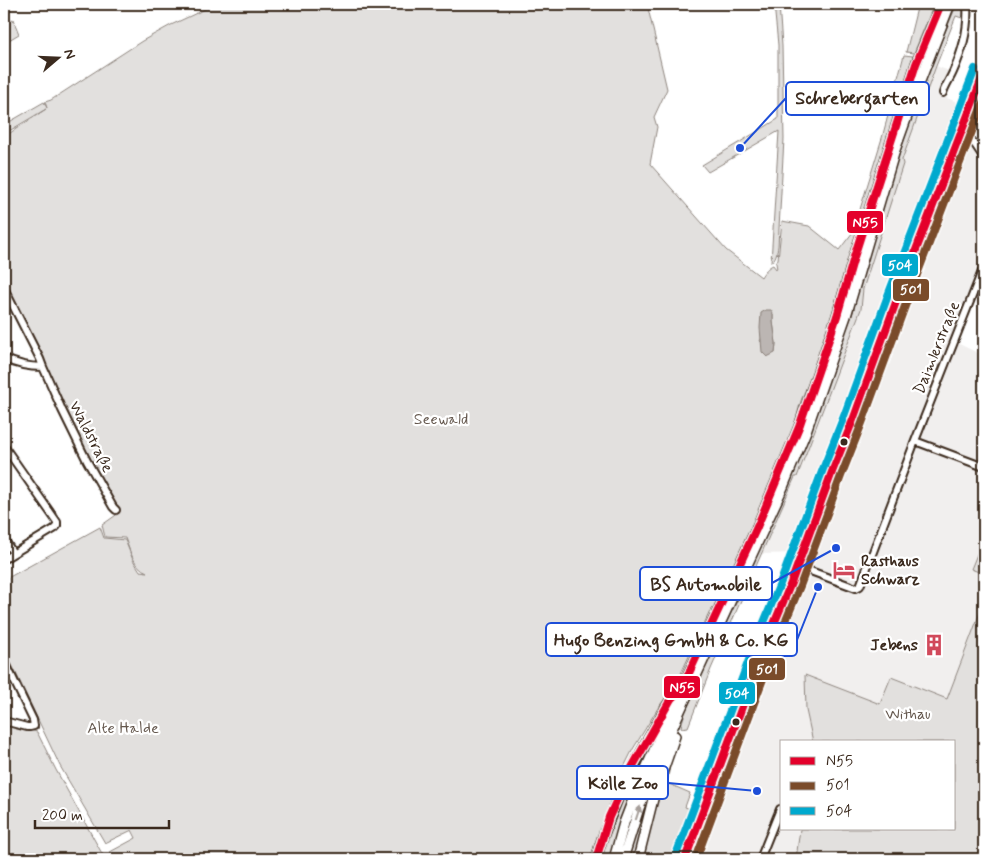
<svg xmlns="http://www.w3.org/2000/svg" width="988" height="863" font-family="Mynerve,sans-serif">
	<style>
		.built { fill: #f1efee }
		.green { fill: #e2e0de; stroke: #8e857e; fill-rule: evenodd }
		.water { fill: #bcb6b3; stroke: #887e77 }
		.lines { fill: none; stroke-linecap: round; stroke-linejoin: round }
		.minor-casing { stroke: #3b2a1e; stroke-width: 10 }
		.highway-casing { stroke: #3b2a1e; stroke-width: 12 }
		.minor { stroke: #fff; stroke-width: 6 }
		.highway { stroke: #fff; stroke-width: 9 }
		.bus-1-casing { stroke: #fff; stroke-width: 11 }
		.bus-2-casing { stroke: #fff; stroke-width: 11 }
		.bus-3-casing { stroke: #fff; stroke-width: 11 }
		.bus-1 { stroke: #e4002b; stroke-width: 8 }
		.bus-2 { stroke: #7a4b2a; stroke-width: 8 }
		.bus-3 { stroke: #00a9ce; stroke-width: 8 }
		.oneway { fill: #a79f9a }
		.bus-dot { fill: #3b2a1e; stroke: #fff; stroke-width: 2 }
		.labels { text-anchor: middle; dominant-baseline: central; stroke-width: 4.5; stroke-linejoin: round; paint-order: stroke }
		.street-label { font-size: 16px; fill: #3b2a1e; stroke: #fff }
		.park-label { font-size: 16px; fill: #65584e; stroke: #fff }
		.poi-label { font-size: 16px; font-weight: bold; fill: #3b2a1e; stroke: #fff; text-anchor: start }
		.leader { fill: none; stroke: #1d4ed8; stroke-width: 2 }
		.callout-dot { fill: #1d4ed8; stroke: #fff; stroke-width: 2 }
		.callout { fill: #fff; stroke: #1d4ed8; stroke-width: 2 }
		.callout-label { font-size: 18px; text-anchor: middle; font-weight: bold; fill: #3b2a1e }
		.line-badge { stroke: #fff; stroke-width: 2 }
		.badge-label { font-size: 14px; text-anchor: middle; font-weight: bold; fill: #fff }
	</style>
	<rect width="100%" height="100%" fill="#fff"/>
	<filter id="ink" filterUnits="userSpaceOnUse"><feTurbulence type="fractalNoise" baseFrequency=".02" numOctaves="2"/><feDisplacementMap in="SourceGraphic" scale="10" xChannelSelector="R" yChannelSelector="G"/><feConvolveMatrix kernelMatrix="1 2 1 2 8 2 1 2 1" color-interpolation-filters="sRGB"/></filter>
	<g filter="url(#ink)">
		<path class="built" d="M936 66 949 71 940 91 941 96 971 107 961 133 984 158V266L955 342 984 356V537L971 569 984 574V602L947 699 891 677 880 705 805 675 806 710 813 742H782V829H800L796 859H681L798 553 761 554 795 477 797 476 861 309 863 289 884 221 902 160Z"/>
		<path class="green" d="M216 4H647L667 89 654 117 657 127 650 164 726 250 761 277C764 272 768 267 773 265L776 269H777L776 263 778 259 782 221 809 226 839 250 853 232 882 138 904 55 913 56 817 367C807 385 799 401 796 422L772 483 717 604 711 609 677 682 658 708 633 749 609 797 616 784 591 859H532L523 857 522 859H114L110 852 136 838 132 830 105 843 60 766 4 648V580L100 527 104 538 125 540 133 560 140 571 147 572C134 567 130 551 125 538L105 537 102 525 119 513 89 461 4 280V231H9L6 195H4V137L46 109 4 134V125L44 102 47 108 45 102 51 100 142 41 171 25ZM773 314V322L776 343 775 353 760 341Z
			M774 4H779L782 46 784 139 778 246C777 252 776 259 771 262L779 131 708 172 702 165 778 119V45Z
			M918 4H934L914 53 906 52Z
			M957 4H965V19L956 16 936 66 902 160 903 164 863 289 861 309 797 477H795L711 669 688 727 681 728C682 716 694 694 699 682 715 648 730 614 747 581V578L792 473 840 342C849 325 856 310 856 291 885 194 916 97 957 4Z
			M13 19 19 34 4 43V23Z
			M984 537V574L971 569Z
			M984 602V859H796L800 829H954V742H813L806 710 805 675 880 704 891 677 947 699Z
			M4 723 37 732 56 770 105 859H4Z
			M659 725 623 813 610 859H602L605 846 634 770Z
			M660 760 635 859H626Z
			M670 766 667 783 690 793 685 807 698 812 680 859H642L662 780Z"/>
		<path class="water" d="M766 310H771L773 314V322L776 343 775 353 767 357 762 352 760 328 761 313Z"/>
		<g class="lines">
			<g class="minor-casing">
				<path id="minor" d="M943 93C945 86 950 79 953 72 963 50 969 28 967 4
					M961 133 974 143 984 158
					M4 288 40 359 43 367 62 410 87 461 113 507 116 510
					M4 358C17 365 28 367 43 367
					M915 441 984 467
					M4 446 57 522V526L54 529 4 559
					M4 539 13 553
					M797 566 856 588 860 586 915 441 984 266
					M4 660 33 720 34 726 30 727H27L4 721
					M685 859 764 648 791 583 832 472 853 420 896 302 984 73
					M760 859 780 809 782 810"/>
			</g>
			<g class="highway-casing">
				<path id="highway" d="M596 859C612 801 641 751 671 699L674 696
					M614 859 624 823 639 784 682 688 757 527 799 427 837 316 854 257 916 64 941 4
					M623 859 639 808 648 785 678 715 783 487 806 431 846 316 895 150 915 94 950 4
					M638 859 653 799 675 736"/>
			</g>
			<use href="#minor" class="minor"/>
			<use href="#highway" class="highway"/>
			<g class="bus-1-casing">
				<path id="bus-1" d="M596 859 609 817 630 771 671 699 682 688 757 527 799 427 837 316 854 257 916 64 941 4
					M685 859 764 648 791 583 832 472 853 420 896 302 984 73"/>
			</g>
			<g class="bus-2-casing">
				<path id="bus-2" d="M696 859 773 652 800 586 841 476 862 423 905 306 984 100"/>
			</g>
			<g class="bus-3-casing">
				<path id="bus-3" d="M676 855 755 644 782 579 823 469 844 416 887 298 975 69"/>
			</g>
			<use href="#bus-1" class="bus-1"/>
			<use href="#bus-2" class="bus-2"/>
			<use href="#bus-3" class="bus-3"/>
		</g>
		<defs><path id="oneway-solid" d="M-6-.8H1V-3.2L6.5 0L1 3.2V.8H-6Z" transform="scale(1.25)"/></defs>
		<use class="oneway" href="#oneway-solid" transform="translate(638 813) rotate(-72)"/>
	</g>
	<defs>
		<g id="hotel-bare" transform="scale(1.725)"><path d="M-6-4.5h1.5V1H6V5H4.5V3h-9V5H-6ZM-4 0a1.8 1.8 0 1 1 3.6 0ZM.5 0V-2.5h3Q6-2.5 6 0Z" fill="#d1495b" stroke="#fff" stroke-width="2.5" paint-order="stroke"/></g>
		<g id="building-bare" transform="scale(1.725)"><path d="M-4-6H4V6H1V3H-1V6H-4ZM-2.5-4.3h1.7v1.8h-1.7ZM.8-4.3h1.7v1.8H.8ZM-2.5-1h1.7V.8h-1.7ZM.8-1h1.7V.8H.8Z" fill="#d1495b" stroke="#fff" stroke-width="2.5" paint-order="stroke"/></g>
	</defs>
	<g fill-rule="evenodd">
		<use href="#hotel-bare" x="844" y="570"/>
		<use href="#building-bare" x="934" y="645"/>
	</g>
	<g class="bus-dot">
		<circle cx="844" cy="442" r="4.5"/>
		<circle cx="736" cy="722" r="4.5"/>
	</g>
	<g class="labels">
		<g class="street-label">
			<text transform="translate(937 348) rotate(-68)">Daimlerstraße</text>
			<text transform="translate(91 437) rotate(63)">Waldstraße</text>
		</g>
		<g class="park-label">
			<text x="441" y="419">Seewald</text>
			<text x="908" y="714">Withau</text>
			<text x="123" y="728">Alte Halde</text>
		</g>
		<g class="poi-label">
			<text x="861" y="561">Rasthaus<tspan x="861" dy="18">Schwarz</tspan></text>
			<text x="918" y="645" text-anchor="end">Jebens</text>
		</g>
	</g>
	<path class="leader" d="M740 148L786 98M836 548L772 583M818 587L797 640M757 791L668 783"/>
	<g class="callout-dot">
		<circle cx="740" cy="148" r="5"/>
		<circle cx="836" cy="548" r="5"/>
		<circle cx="818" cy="587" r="5"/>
		<circle cx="757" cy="791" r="5"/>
	</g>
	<g class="callout">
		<rect x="786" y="82" width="143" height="33" rx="5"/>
		<rect x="640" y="567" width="132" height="33" rx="5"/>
		<rect x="546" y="623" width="251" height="33" rx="5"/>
		<rect x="577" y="766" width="91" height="33" rx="5"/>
	</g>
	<g class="callout-label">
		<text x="857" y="104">Schrebergarten</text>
		<text x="706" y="590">BS Automobile</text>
		<text x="671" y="646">Hugo Benzing GmbH &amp; Co. KG</text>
		<text x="623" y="789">Kölle Zoo</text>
	</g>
	<g class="line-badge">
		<rect x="846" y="210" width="38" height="24" rx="5" fill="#e4002b"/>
		<rect x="881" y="253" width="38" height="24" rx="5" fill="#00a9ce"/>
		<rect x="892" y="278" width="38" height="24" rx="5" fill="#7a4b2a"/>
		<rect x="748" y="657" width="38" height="24" rx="5" fill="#7a4b2a"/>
		<rect x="663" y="675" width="38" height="24" rx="5" fill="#e4002b"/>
		<rect x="718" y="681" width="38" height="24" rx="5" fill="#00a9ce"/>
	</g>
	<g class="badge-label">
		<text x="865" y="227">N55</text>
		<text x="900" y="270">504</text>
		<text x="911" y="294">501</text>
		<text x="767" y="674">501</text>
		<text x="682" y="692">N55</text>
		<text x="737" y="698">504</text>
	</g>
	<rect width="988" height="863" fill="none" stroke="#fff" stroke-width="20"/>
	<rect x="10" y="10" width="968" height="843" fill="none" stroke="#3b2a1e" stroke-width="2" filter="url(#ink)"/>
	<rect x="780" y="740" width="175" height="90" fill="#ffffff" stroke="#b1aaa5"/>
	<rect x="790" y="757" width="25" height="8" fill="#e4002b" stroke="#b1aaa5"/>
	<text x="826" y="766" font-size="15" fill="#3b2a1e">N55</text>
	<rect x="790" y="782" width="25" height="8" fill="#7a4b2a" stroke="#b1aaa5"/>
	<text x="826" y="790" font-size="15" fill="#3b2a1e">501</text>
	<rect x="790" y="807" width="25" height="8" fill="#00a9ce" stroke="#b1aaa5"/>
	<text x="826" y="816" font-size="15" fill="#3b2a1e">504</text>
	<g transform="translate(58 58) rotate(71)" stroke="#ffffff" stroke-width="4" paint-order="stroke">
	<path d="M0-4L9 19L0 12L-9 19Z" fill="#3b2a1e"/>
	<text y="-8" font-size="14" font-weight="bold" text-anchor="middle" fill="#3b2a1e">N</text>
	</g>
	<path d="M35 820v8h134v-8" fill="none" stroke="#3b2a1e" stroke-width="2.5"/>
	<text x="42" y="820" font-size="15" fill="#3b2a1e" stroke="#ffffff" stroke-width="4" paint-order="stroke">200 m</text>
</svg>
